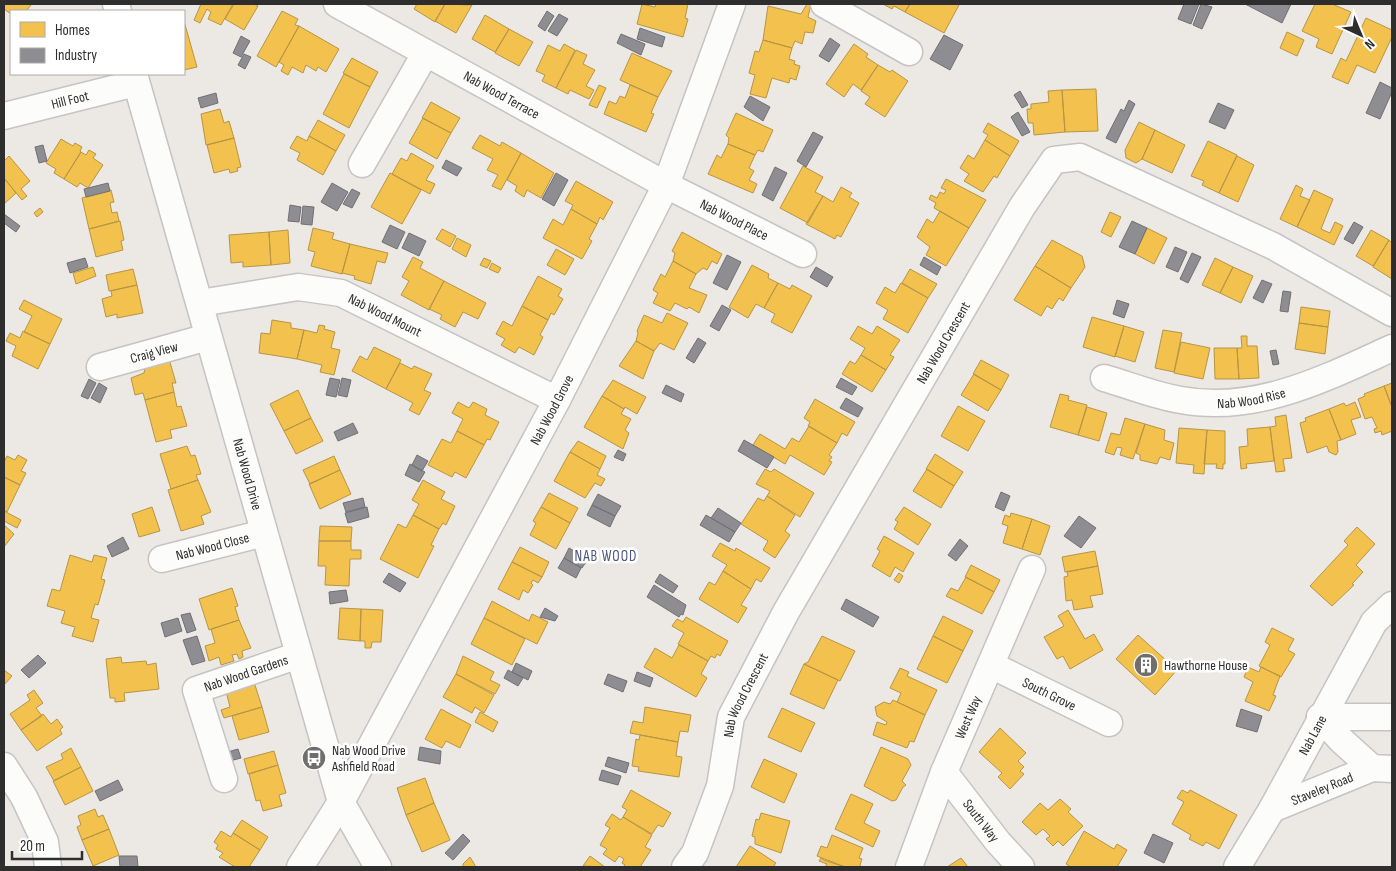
<svg xmlns="http://www.w3.org/2000/svg" width="1396" height="871" font-family="'Sofia Sans Condensed',sans-serif">
	<style>
		.homes { fill: #f2c14e; stroke: #b79544 }
		.industry { fill: #8d8d92; stroke: #707074 }
		.lines { fill: none; stroke-linecap: round; stroke-linejoin: round }
		.street-casing { stroke: #c5c4c5; stroke-width: 29 }
		.street { stroke: #fcfcfb; stroke-width: 26 }
		.labels { text-anchor: middle; dominant-baseline: central; stroke-width: 5; stroke-linejoin: round; paint-order: stroke }
		.street-label { font-size: 14px; fill: #2e2e2e; stroke: #fff }
		.poi-label { font-size: 14px; fill: #2e2e2e; stroke: #fff; text-anchor: start }
		.neighbourhood-label { font-size: 15px; letter-spacing: 1px; fill: #4d5680; stroke: #fff }
	</style>
	<rect width="100%" height="100%" fill="#ece8e4"/>
	<path class="homes" d="M4 4H32L26 11H11V14L4 9Z
		M201 4H233L221 25 208 19 211 12 207 9 200 23 194 20Z
		M234 4H254L258 6 244 30 225 19Z
		M417 4H445L435 22 414 9Z
		M445 4 472 5 456 33 435 21Z
		M642 4 655 7 656 4H688L685 18 688 19 683 37 637 24Z
		M807 4H811L808 17 816 21 813 33 805 32 802 44 795 41 792 48 763 40 768 6 801 14Z
		M883 4H910L905 12 894 6 892 9Z
		M910 4H956L959 5 944 33 905 12Z
		M1315 4H1332L1351 12 1332 54 1316 47 1319 39 1302 31Z
		M282 11 298 19 295 25 299 26 276 67 257 56Z
		M485 15 509 29 495 52 472 39Z
		M1366 18 1392 30V37L1375 73 1357 65 1348 84 1332 77 1341 58 1346 61Z
		M184 21 197 67 184 70Z
		M299 26 339 49 326 72 318 67 316 71 306 65 303 73 292 67 288 75 281 71 284 65 279 62Z
		M509 29 533 42 519 66 495 53Z
		M1287 32 1304 40 1297 56 1280 48Z
		M763 40 792 48 789 59 795 61 794 64 800 66 796 80 790 78 789 83 772 78 766 98 750 94 755 75 749 73 755 51 759 52Z
		M564 44 575 50 556 88 542 81 545 75 536 71 548 45 560 51Z
		M854 44 868 54 866 57 878 65 861 90 853 84 844 97 826 84Z
		M576 50 587 55 583 64 595 70 586 86 594 90 589 99 570 90 568 94 556 88Z
		M632 53 672 71 658 97 620 80Z
		M352 58 378 72 370 87 343 73Z
		M878 65 890 72 892 70 908 81 885 117 865 104 870 97 861 91Z
		M344 74 370 87 349 128 323 114Z
		M599 85 606 88 597 108 589 105Z
		M630 85 658 97 651 113 654 114 646 132 604 114 609 101 616 104 620 96 625 98Z
		M1096 89 1098 131 1065 132 1062 90Z
		M1062 90 1065 132 1034 135 1033 123H1028L1027 109H1031V104L1049 102 1048 91Z
		M431 102 460 118 451 133 422 118Z
		M220 109 224 123 229 121 234 138 206 145 201 114Z
		M736 113 773 130 763 152 758 150 755 155 728 144 729 138 726 135Z
		M423 118 451 133 437 159 409 143Z
		M318 120 345 135 336 151 309 136Z
		M1139 122 1155 130 1142 159 1136 163 1126 158 1125 150Z
		M988 123 1019 141 1010 156 985 140 988 135 983 132Z
		M1155 130 1185 145 1172 173 1142 159Z
		M480 135 500 146 502 142 521 153 501 190 492 186 498 175 487 170 493 159 472 148Z
		M297 136 307 141 309 136 336 151 323 175 297 160 300 153 290 148Z
		M234 138 241 167 237 168 238 171 230 173 229 169 214 173 207 145Z
		M61 139 73 146 75 143 82 147 80 151 81 152 64 179 54 173 56 169 46 163Z
		M985 140 1010 156 997 178 994 176 983 192 964 181 969 174 960 168 968 155 974 159Z
		M1208 141 1237 155 1219 193 1202 185 1204 181 1191 176Z
		M728 144 755 155 749 168 754 171 749 180 757 184 753 193 708 174 717 155 721 158Z
		M89 150 96 154 93 158 103 165 88 188 80 183 77 187 64 179 81 152 86 155Z
		M411 153 434 166 426 180 435 184 430 194 392 174 401 158 407 161Z
		M521 153 554 173 541 198 527 190 524 197 515 191 517 186 507 180Z
		M9 156 30 181 21 189 27 196 22 200 4 178V161Z
		M1237 156 1254 165 1238 202 1219 193Z
		M803 166 823 177 815 192 823 196 808 223 780 208Z
		M390 173 421 190 402 224 371 207Z
		M4 178 16 193 4 204Z
		M946 179 986 200 969 228 934 208 936 203 929 199 931 195 937 198 940 192 944 194 946 190 941 188Z
		M576 181 613 202 603 220 600 217 597 224 571 209 573 205 565 201Z
		M1296 185 1303 189 1300 196 1310 200 1297 227 1280 219Z
		M841 187 852 193 849 197 859 203 841 237 837 235 835 239 806 224 823 196 833 202Z
		M111 190 114 202 110 203 112 213 117 212 119 221 89 229 82 198Z
		M1314 190 1333 199 1321 229 1330 233 1335 222 1343 226 1334 245 1297 227Z
		M40 208 43 212 37 217 34 213Z
		M571 209 597 224 589 239 592 241 582 259 543 238 553 219 563 225Z
		M940 211 969 228 946 266 926 255 930 247 917 237 927 219 933 223Z
		M1110 212 1121 217 1111 237 1101 232Z
		M120 221 124 240 121 241 123 250 96 257 89 229Z
		M313 228 334 233 332 239 350 244 342 274 311 266 315 252 308 250Z
		M1147 228 1167 238 1154 264 1135 254Z
		M442 229 456 236 450 247 436 239Z
		M288 230 290 263 271 265 269 232Z
		M1371 230 1389 240 1373 266 1356 256Z
		M269 232 271 265 243 267V262L231 263 229 235Z
		M682 232 722 254 717 264 712 261 707 270 703 268 696 274 673 261 675 253 672 251Z
		M457 238 471 245 466 257 452 249Z
		M1052 240 1082 256 1085 267 1071 288 1035 266Z
		M1389 240 1392 243V279L1373 267Z
		M350 244 388 253 385 263 377 261 371 284 354 279 355 276 342 273Z
		M556 249 574 259 565 275 547 265Z
		M413 257 423 262 420 268 444 281 429 310 401 295 409 281 402 277Z
		M484 258 491 261 487 268 480 265Z
		M1215 258 1233 267 1220 293 1202 285Z
		M673 261 696 274 689 288 707 295 699 313 689 307 687 309 675 303 670 311 653 303 658 293 653 290 661 274 665 277Z
		M492 263 501 268 498 273 489 269Z
		M752 265 769 274 768 278 778 283 764 308 756 304 748 318 729 307Z
		M1035 266 1071 288 1063 301 1059 298 1052 309 1047 306 1041 316 1014 300Z
		M93 267 96 276 76 284 73 273Z
		M1233 267 1253 276 1241 303 1220 293Z
		M133 269 137 285 109 291 106 275Z
		M910 269 937 284 928 298 902 283Z
		M538 276 562 289 558 296 563 299 554 315 551 313 548 320 522 306Z
		M444 281 486 303 478 319 463 312 455 327 440 319 442 315 429 309Z
		M778 283 790 289 792 285 812 296 792 333 771 322 775 314 764 308Z
		M901 283 928 298 908 333 883 319 888 310 876 303 885 287 895 293Z
		M137 285 143 313 117 318V314L106 317 102 299 112 296 111 291Z
		M24 300 62 319 50 344 24 332 32 316 19 309Z
		M522 306 548 320 540 335 543 337 534 355 519 347 515 353 501 345 505 339 496 334 503 321 512 326Z
		M1301 307 1330 311 1328 327 1299 323Z
		M667 313 688 323 674 350 660 343 654 351 636 341 638 333 637 331 644 315 662 323Z
		M1092 317 1124 326 1115 357 1083 347Z
		M272 320 291 323V328L304 330 297 359 259 353 261 333 270 334Z
		M1299 323 1328 327 1325 354 1295 349Z
		M319 325 325 326 324 329 335 332 331 348 340 350 334 375 320 372 322 365 297 359 304 330 317 333Z
		M858 326 872 334 877 326 900 340 890 355 894 357 886 370 861 355 865 348 850 339Z
		M1124 326 1144 332 1135 362 1115 356Z
		M1163 330 1182 333 1174 372 1155 368Z
		M23 331 50 344 38 369 12 356 16 346 6 341 10 333 20 338Z
		M1241 336H1247V346H1257L1259 378 1239 379 1237 348H1242Z
		M636 341 654 351 643 379 619 366Z
		M1181 342 1210 348 1203 379 1174 373Z
		M374 347 401 360 386 389 352 371 360 356 367 360Z
		M1214 348H1237L1239 379H1215Z
		M861 355 886 370 872 392 842 374 850 361 855 364Z
		M169 359 176 383H172L174 392 145 400 143 393 135 395 131 378 144 373 146 364Z
		M981 360 1009 375 1001 390 973 374Z
		M400 363 412 369 414 366 432 374 424 390 431 393 419 415 409 410 413 403 386 389Z
		M974 374 1001 390 988 411 961 395Z
		M613 380 646 397 637 414 625 407 624 409 602 396Z
		M1392 383V407L1384 386Z
		M1384 386 1392 407V431L1382 435 1381 431 1375 433 1374 429 1377 428 1372 417 1365 419 1358 399 1365 396 1364 394Z
		M298 390 311 418 284 431 270 404Z
		M174 392 177 407 181 406 187 426 170 430 172 438 156 442 145 400Z
		M1060 394 1069 396 1068 400 1087 405 1078 435 1050 427Z
		M602 396 624 409 621 414 631 419 625 430 629 433 623 449 584 427Z
		M815 399 855 422 847 436 842 433 837 443 808 426 810 422 804 418Z
		M458 402 469 408 473 402 487 409 485 415 499 422 490 440 487 439 484 445 457 431 463 419 452 413Z
		M1355 402 1361 417 1351 420 1356 434 1341 440 1329 409 1344 403 1346 406Z
		M958 406 985 421 968 451 941 436Z
		M1087 407 1107 413 1099 441 1078 435Z
		M1329 409 1341 440 1337 441 1338 452 1336 455 1329 452 1327 446 1307 453 1300 423 1306 421 1305 418Z
		M1286 415 1292 458 1283 459 1285 471 1276 472 1270 427 1276 426 1275 417Z
		M311 418 323 441 296 454 284 431Z
		M1125 418 1145 424 1133 459 1120 455 1122 448 1117 447 1114 455 1105 452 1111 433 1120 435Z
		M1145 424 1165 430 1164 440 1174 443 1170 460 1160 457 1157 464 1140 460V455L1136 453Z
		M809 426 837 443 829 455 832 457 829 461 832 462 824 475 790 455 785 464 753 445 760 434 785 449 792 438 799 442Z
		M1270 427 1274 461 1246 464 1247 468 1241 469 1239 447 1248 446 1247 429Z
		M1179 428 1207 430 1204 474 1193 473 1194 465 1176 463Z
		M1207 430 1225 431V464H1223V469L1216 468 1217 464H1204Z
		M457 431 484 445 466 478 455 472 452 477 428 465 442 439 451 443Z
		M578 441 606 456 600 469 570 452Z
		M187 446 191 456 195 455 201 474 196 475 198 480 171 489 160 454Z
		M570 452 600 469 597 475 605 479 601 486 595 483 585 498 554 481Z
		M935 454 963 472 954 486 926 469Z
		M18 455 27 460 21 471 26 473 20 485 4 477V462L7 456 15 460Z
		M334 456 340 470 310 484 303 470Z
		M765 469 771 472 774 469 814 493 800 517 767 496 770 491 756 484Z
		M927 469 954 486 941 508 913 491Z
		M340 470 351 494 320 509 309 484Z
		M4 477 20 485 7 512 4 510Z
		M198 480 211 512 201 516 204 524 181 531 168 490Z
		M423 480 445 492 441 499 455 506 446 525 443 523 439 529 413 515 419 504 412 500Z
		M549 493 578 508 570 523 541 507Z
		M767 496 795 515 785 531 790 535 775 558 763 550 768 541 741 524 758 498 764 501Z
		M152 507 160 531 139 537 132 514Z
		M541 507 570 523 556 549 530 535 536 523 533 521Z
		M904 507 931 524 918 545 894 529 898 522 895 520Z
		M4 511 21 520 17 528 4 521Z
		M1011 513 1032 519 1022 549 1003 543 1008 526 1002 524 1005 515 1010 517Z
		M413 515 439 529 431 545 434 546 418 578 380 559 398 524 406 528Z
		M1032 519 1050 526 1040 555 1022 549Z
		M4 525 14 534 4 547Z
		M320 526 352 527 351 541H319Z
		M1357 527 1375 544 1356 565 1363 572 1352 584 1354 585 1332 606 1310 586 1348 545 1344 541Z
		M884 536 914 553 903 572 895 567 890 577 872 566 880 551 877 549Z
		M319 541H351V550H361V559H350L349 586 325 585 326 566H318Z
		M720 543 735 551 736 548 770 568 761 582 756 579 751 589 723 571 727 565 712 556Z
		M520 547 549 562 542 577 512 562Z
		M1095 551 1098 566 1065 572 1062 557Z
		M70 555 92 562 94 555 107 558 101 579 105 580 98 605 95 604 91 618 99 620 93 642 72 636 75 627 61 623 65 611 47 606 52 589 60 591Z
		M512 562 542 577 538 583 533 580 531 583 533 585 528 593 523 590 519 600 498 589Z
		M971 565 1000 580 994 592 965 577Z
		M1098 566 1103 594 1090 596 1093 607 1074 610 1072 600 1066 601 1064 577 1068 576 1067 572Z
		M723 571 751 589 741 605 747 608 738 623 699 599 709 582 715 585Z
		M899 573 903 576 899 583 894 580Z
		M966 577 994 592 982 614 946 596 951 588 958 591Z
		M232 588 238 606 235 607 239 620 209 630 199 599Z
		M492 601 529 621 532 614 548 622 537 644 484 618Z
		M340 608 361 609 360 641 338 639Z
		M361 609 383 610 381 642H372L371 648H365V641H360Z
		M1068 610 1085 639 1094 634 1103 650 1070 669 1063 656 1057 659 1044 637 1064 626 1058 616Z
		M943 616 973 631 963 651 933 636Z
		M686 617 728 641 720 656 717 654 715 658 711 656 708 661 678 644 684 633 672 626 677 619 683 622Z
		M484 618 525 639 512 665 471 644Z
		M239 620 251 648 242 651 243 657 239 659 237 654 232 655 234 661 221 665 219 657 209 661 205 646 215 643 211 629Z
		M1272 628 1294 639 1288 650 1295 654 1281 677 1259 666 1270 645 1265 642Z
		M1138 635 1177 670 1155 695 1116 659Z
		M822 636 855 651 840 681 804 664 808 662Z
		M933 636 963 651 947 683 917 669Z
		M679 645 708 661 701 674 707 678 696 697 644 667 655 648 672 658Z
		M463 656 494 672 490 680 500 685 495 694 456 674Z
		M121 657 122 663 146 661 147 665 156 663 159 689 124 693 125 701 115 702V698H110L106 659Z
		M804 664 838 680 824 709 790 694Z
		M1248 667 1259 672 1261 667 1280 676 1273 695 1276 696 1269 711 1245 701 1253 682 1244 677Z
		M900 668 909 672 907 676 937 690 925 715 897 702 901 693 890 688Z
		M4 670 12 676 4 685Z
		M456 674 494 695 484 713 475 707 472 713 443 697Z
		M254 682 262 707 224 718 221 710 230 707 226 691Z
		M34 690 43 703 36 708 42 716 21 730 10 714 30 700 27 695Z
		M893 700 925 715 914 742 910 741 907 748 873 735 877 722 886 725 887 722 877 716 875 707 884 702 890 704Z
		M262 707 269 732 239 740 232 716Z
		M645 707 691 715 688 732 680 731 678 742 630 733 633 721 643 723Z
		M782 708 815 723 801 752 768 737Z
		M441 709 471 725 460 748 446 741 442 748 425 739Z
		M480 712 498 722 493 732 475 722Z
		M43 714 51 724 57 719 63 727 60 730 62 734 37 751 21 730Z
		M1000 728 1026 753 1018 761 1024 767 1020 771 1024 774 1010 789 998 777 1002 773 979 752Z
		M640 735 678 742 676 756 682 757 679 777 638 771 639 767 632 766 636 739 639 740Z
		M881 747 908 759 911 765 902 781 906 785 903 787 896 800 892 801 864 786Z
		M71 748 81 767 54 781 46 767 63 759 61 754Z
		M274 751 278 765 248 774 244 759Z
		M764 759 797 774 784 803 751 787Z
		M278 765 286 793 279 795 282 806 263 811 260 800 256 801 249 774Z
		M81 767 93 791 65 805 53 781Z
		M425 778 434 803 406 815 397 788Z
		M631 790 671 813 663 827 658 825 652 834 623 817 627 810 622 807Z
		M1182 790 1188 793 1190 790 1237 815 1219 849 1206 842 1203 846 1189 839 1191 835 1172 824 1184 802 1177 798Z
		M851 794 873 804 864 823 880 831 873 847 835 829Z
		M1060 799 1071 809 1068 812 1083 826 1063 846 1058 841 1053 846 1046 839 1050 836 1043 829 1036 835 1022 822 1040 803 1048 810Z
		M434 803 450 840 422 852 406 815Z
		M95 809 98 817 103 815 109 829 82 840 77 827 81 825 78 816Z
		M761 813 790 821 781 853 755 844V837L752 836 756 819 759 820Z
		M612 814 621 820 623 817 652 835 645 847 651 850 640 867H623L625 865 622 863 624 859 619 856 615 862 603 854 607 849 600 845 610 828 605 825Z
		M242 820 268 837 260 850 233 833Z
		M109 829 119 855 93 866 82 840Z
		M221 831 231 837 233 833 260 850 249 867H235L219 857 223 853 216 849 218 845 214 842Z
		M1084 831 1114 849 1117 844 1127 850 1117 867H1071L1066 864Z
		M832 835 863 848 859 858 862 859 860 865 861 867H845L817 856 821 846 827 848Z
		M750 846 776 863 773 867H736Z
		M590 856 605 867 583 866Z
		M470 857 476 867H463V864Z
		M821 858 824 860 845 867H825L827 864 819 861Z
		M961 858 968 867H947Z"/>
	<path class="industry" d="M1184 4H1199L1191 24 1178 19Z
		M1201 4 1212 7 1202 29 1193 25Z
		M1245 4H1291L1282 23Z
		M547 11 554 16 545 31 538 26Z
		M559 14 568 19 557 36 548 31Z
		M640 28 665 37 662 47 637 39Z
		M621 34 645 44 641 55 617 43Z
		M944 35 963 45 950 70 930 59Z
		M241 36 250 41 241 57 233 53Z
		M830 38 840 45 829 62 819 56Z
		M244 54 251 57 245 69 238 65Z
		M1380 82 1392 88V92L1380 119 1366 113Z
		M1020 91 1028 105 1022 108 1014 95Z
		M216 93 218 103 201 108 198 98Z
		M750 96 770 107 763 121 744 107Z
		M1129 100 1135 104 1116 143 1106 138 1121 109 1124 111Z
		M1218 103 1234 110 1225 129 1209 122Z
		M1018 112 1030 132 1022 136 1011 117Z
		M813 132 823 137 806 167 797 161Z
		M43 145 47 161 39 163 35 147Z
		M446 160 462 168 457 176 442 168Z
		M775 167 787 173 773 201 762 195Z
		M556 173 568 180 554 206 542 199Z
		M108 183 110 191 86 197 84 189Z
		M332 183 348 192 337 211 321 202Z
		M352 189 360 193 352 208 343 204Z
		M290 205 301 207 299 222 288 221Z
		M303 206 314 207 312 225 301 224Z
		M4 214 20 226 16 232 4 223Z
		M1132 221 1147 228 1135 254 1119 247Z
		M1354 222 1363 227 1353 244 1344 239Z
		M390 225 405 232 397 249 382 242Z
		M409 233 426 241 419 256 402 248Z
		M1175 247 1187 252 1178 272 1166 267Z
		M1192 253 1201 257 1188 283 1180 279Z
		M727 255 741 262 727 290 713 283Z
		M924 257 941 267 937 275 920 265Z
		M85 258 88 267 70 273 67 263Z
		M816 267 833 277 827 287 810 277Z
		M1262 280 1272 284 1263 303 1253 298Z
		M1283 291 1291 292 1288 312 1280 311Z
		M1117 300 1129 304 1124 318 1113 314Z
		M722 305 731 310 719 331 710 326Z
		M698 338 706 343 694 363 686 358Z
		M1276 350 1279 364 1273 365 1270 351Z
		M330 378 340 380 336 397 326 395Z
		M342 378 351 380 347 397 338 395Z
		M841 378 857 387 852 395 836 387Z
		M89 379 96 383 88 399 81 396Z
		M99 383 107 388 100 403 91 398Z
		M666 385 684 394 681 402 662 393Z
		M846 398 863 408 858 417 840 408Z
		M353 423 358 433 338 441 334 432Z
		M744 440 774 457 767 468 738 451Z
		M618 450 626 454 623 461 614 457Z
		M417 455 428 461 422 471 412 465Z
		M410 464 425 472 419 482 405 475Z
		M1001 492 1010 496 1004 511 995 507Z
		M598 494 621 506 615 516 592 505Z
		M363 498 365 507 346 512 343 503Z
		M592 505 615 516 610 527 587 515Z
		M367 507 369 517 348 523 345 513Z
		M718 508 741 523 735 532 711 518Z
		M706 515 735 532 729 542 700 525Z
		M1079 516 1096 528 1081 548 1064 536Z
		M123 537 129 549 112 557 107 546Z
		M960 539 968 546 956 561 948 555Z
		M569 548 588 559 582 568 564 558Z
		M564 558 581 568 576 578 558 568Z
		M389 573 406 583 400 592 383 582Z
		M660 574 678 586 673 593 655 582Z
		M654 585 686 605 683 615 681 614 679 617 647 597Z
		M346 590 348 601 330 604 329 592Z
		M846 599 879 617 873 627 841 609Z
		M545 608 558 616 555 621 540 617Z
		M190 613 196 630 187 633 181 615Z
		M178 618 182 631 165 637 161 623Z
		M197 636 205 661 192 665 183 640Z
		M38 655 46 663 29 678 21 670Z
		M516 663 532 671 528 680 512 672Z
		M508 670 523 678 518 686 504 678Z
		M637 672 653 678 650 687 634 681Z
		M608 674 627 681 623 692 604 684Z
		M1241 709 1262 716 1257 732 1236 726Z
		M420 747 441 751 440 764 418 760Z
		M238 749 241 758 226 762 224 753Z
		M608 757 629 763 626 773 605 766Z
		M602 770 621 776 618 785 599 780Z
		M118 780 123 790 100 801 95 791Z
		M463 834 470 841 453 860 445 853Z
		M1153 834 1173 843 1164 863 1144 853Z
		M119 856H137L138 867H120Z"/>
	<g class="lines">
		<g class="street-casing">
			<g id="street">
				<path d="M116 4 118 11"/>
				<path id="s1" d="M337 4 666 185 803 254"/>
				<path d="M824 4 909 52"/>
				<path id="s2" d="M134 74 341 802 378 867"/>
				<path id="s3" d="M4 116 136 83"/>
				<path d="M362 164 425 54"/>
				<path id="s4" d="M200 303 298 287 341 293 557 400"/>
				<path id="s5" d="M100 367 208 337"/>
				<path id="s6" d="M1104 378C1129 385 1155 396 1181 400 1256 414 1326 378 1392 348"/>
				<path id="s7" d="M162 559 264 533"/>
				<path id="s8" d="M991 665 1109 723"/>
				<path d="M1320 717 1341 740 1372 768 1392 769"/>
				<path d="M1320 717H1392"/>
				<path d="M4 766 24 797 45 842 48 867"/>
				<path id="s9" d="M944 772 998 842 1021 867"/>
				<path id="s10" d="M224 779 196 690 299 655"/>
				<path id="s11" d="M1272 809 1372 768"/>
				<path id="s12" d="M300 867 341 802 557 400 666 185 732 4"/>
				<path id="s13" d="M685 867 695 853 720 786 731 717 786 612 1022 207 1054 160 1080 157 1273 246 1392 313"/>
				<path id="s14" d="M909 867 944 772 1032 569"/>
				<path id="s15" d="M1237 867 1272 809 1374 622 1392 605"/>
			</g>
		</g>
		<use href="#street" class="street"/>
	</g>
	<defs>
		<g id="building-disc" transform="scale(1.25)"><circle r="9.5" fill="#706f6e" stroke="#fff"/><path d="M-4-6H4V6H1V3H-1V6H-4ZM-2.5-4.3h1.7v1.8h-1.7ZM.8-4.3h1.7v1.8H.8ZM-2.5-1h1.7V.8h-1.7ZM.8-1h1.7V.8H.8Z" fill="#fff"/></g>
		<g id="bus-disc" transform="scale(1.25)"><circle r="9.5" fill="#706f6e" stroke="#fff"/><path d="M-5-6H5V4H4V6H2V4H-2V6H-4V4H-5ZM-3.5-4V0h7V-4ZM-3.5 1.2v1.5H-2V1.2ZM2 1.2v1.5H3.5V1.2Z" fill="#fff"/></g>
	</defs>
	<g fill-rule="evenodd">
		<use href="#building-disc" x="1146" y="665"/>
		<use href="#bus-disc" x="314" y="758"/>
	</g>
	<g class="labels">
		<g class="street-label">
			<text stroke="none"><textPath href="#s1" startOffset="188">Nab Wood Terrace</textPath></text>
			<text stroke="none"><textPath href="#s3" startOffset="68">Hill Foot</textPath></text>
			<text stroke="none"><textPath href="#s1" startOffset="452">Nab Wood Place</textPath></text>
			<text stroke="none"><textPath href="#s4" startOffset="192">Nab Wood Mount</textPath></text>
			<text stroke="none"><textPath href="#s13" startOffset="589">Nab Wood Crescent</textPath></text>
			<text stroke="none"><textPath href="#s5" startOffset="56">Craig View</textPath></text>
			<text stroke="none"><textPath href="#s6" startOffset="151">Nab Wood Rise</textPath></text>
			<text stroke="none"><textPath href="#s12" startOffset="522">Nab Wood Grove</textPath></text>
			<text stroke="none"><textPath href="#s2" startOffset="416">Nab Wood Drive</textPath></text>
			<text stroke="none"><textPath href="#s7" startOffset="52">Nab Wood Close</textPath></text>
			<text stroke="none"><textPath href="#s10" startOffset="146">Nab Wood Gardens</textPath></text>
			<text stroke="none"><textPath href="#s8" startOffset="65">South Grove</textPath></text>
			<text stroke="none"><textPath href="#s13" startOffset="184">Nab Wood Crescent</textPath></text>
			<text stroke="none"><textPath href="#s14" startOffset="161">West Way</textPath></text>
			<text stroke="none"><textPath href="#s15" startOffset="152">Nab Lane</textPath></text>
			<text stroke="none"><textPath href="#s11" startOffset="54">Staveley Road</textPath></text>
			<text stroke="none"><textPath href="#s9" startOffset="61">South Way</textPath></text>
		</g>
		<g class="poi-label">
			<text x="1164" y="665">Hawthorne House</text>
			<text x="332" y="750">Nab Wood Drive<tspan x="332" dy="16">Ashfield Road</tspan></text>
		</g>
		<g class="neighbourhood-label">
			<text x="606" y="556">NAB WOOD</text>
		</g>
	</g>
	<rect width="1396" height="871" fill="none" stroke="#2e2e2e" stroke-width="10"/>
	<rect x="10" y="10" width="175" height="65" fill="#ffffff" stroke="#ababab"/>
	<rect x="20" y="22" width="25" height="15" fill="#f2c14e" stroke="#ababab"/>
	<text x="55" y="35" font-size="15" fill="#2e2e2e">Homes</text>
	<rect x="20" y="48" width="25" height="15" fill="#8d8d92" stroke="#ababab"/>
	<text x="55" y="60" font-size="15" fill="#2e2e2e">Industry</text>
	<g transform="translate(1361 35) rotate(136)" stroke="#ffffff" stroke-width="4" paint-order="stroke">
	<path d="M0-4L9 19L0 12L-9 19Z" fill="#2e2e2e"/>
	<text y="-8" font-size="14" font-weight="bold" text-anchor="middle" fill="#2e2e2e">N</text>
	</g>
	<path d="M12 851v8h70v-8" fill="none" stroke="#2e2e2e" stroke-width="2.5"/>
	<text x="20" y="851" font-size="15" fill="#2e2e2e" stroke="#ffffff" stroke-width="4" paint-order="stroke">20 m</text>
</svg>
